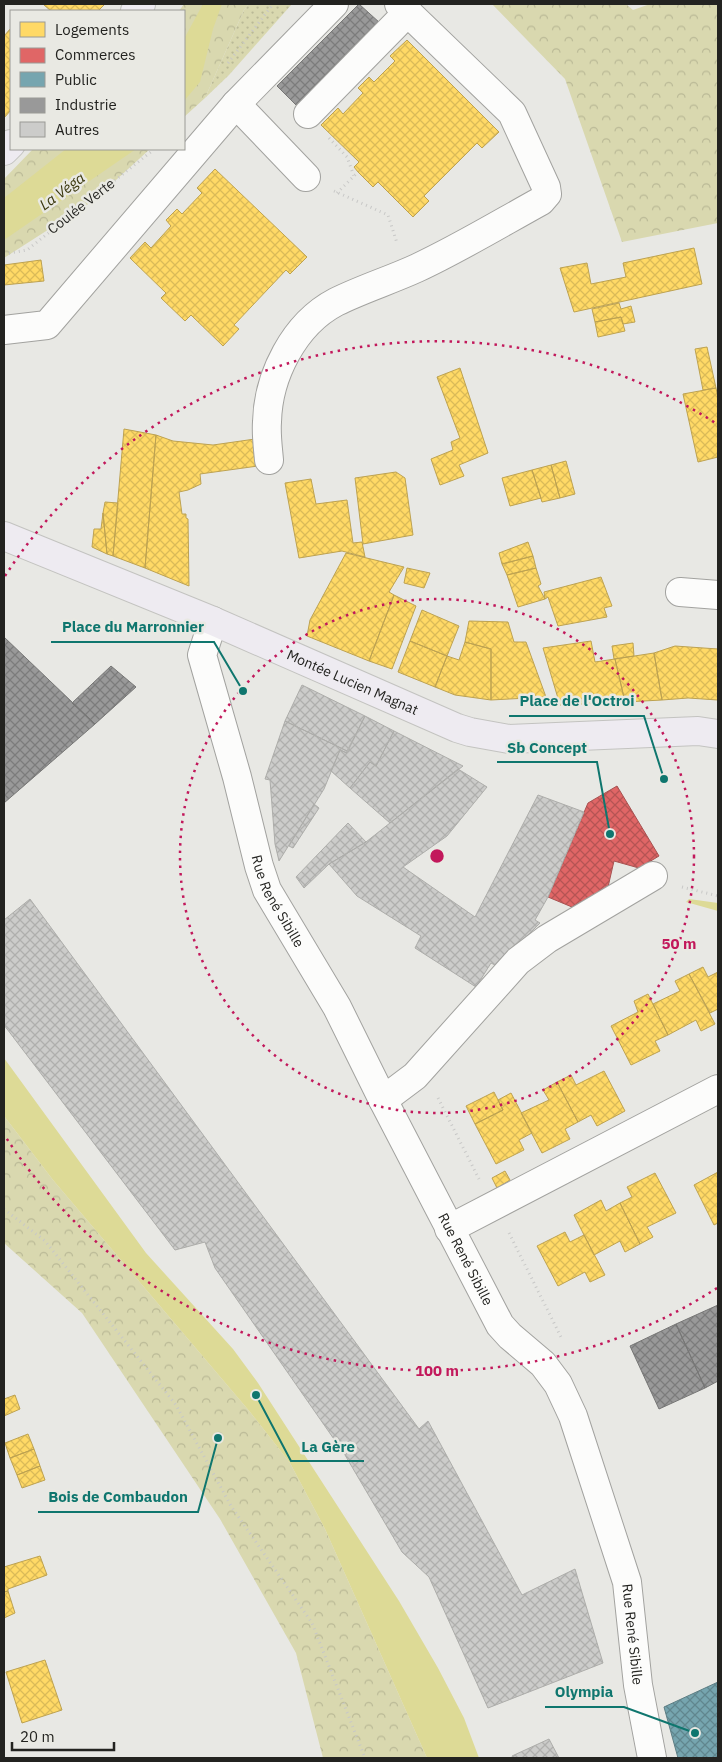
<svg xmlns="http://www.w3.org/2000/svg" width="722" height="1762" font-family="'IBM Plex Sans',sans-serif">
	<style>
		.grass { fill: url(#grass-dots) }
		.forest { fill: url(#forest-crowns) }
		.water { fill: #ddda96 }
		.homes { fill: url(#homes-cross-hatch); stroke: #bda251 }
		.shops { fill: url(#shops-cross-hatch); stroke: #a75251 }
		.public { fill: url(#public-cross-hatch); stroke: #5d7e84 }
		.industry { fill: url(#industry-cross-hatch); stroke: #767675 }
		.building { fill: url(#building-cross-hatch); stroke: #adadaa }
		.lines { fill: none; stroke-linecap: round; stroke-linejoin: round }
		.minor-casing { stroke: #a2a29f; stroke-width: 30 }
		.major-casing { stroke: #c3c3c0; stroke-width: 30 }
		.path { stroke: #c8c8c7; stroke-width: 3; stroke-dasharray: 1 4; stroke-linecap: butt }
		.minor { stroke: #fcfcfb; stroke-width: 28 }
		.major { stroke: #eeebf1; stroke-width: 28 }
		.ring { fill: none; stroke: #c2185b; stroke-width: 2.5; stroke-dasharray: 2.5 5 }
		.labels { text-anchor: middle; dominant-baseline: central; stroke-width: 5; stroke-linejoin: round; paint-order: stroke }
		.street-label { font-size: 14px; fill: #232320; stroke: #e9e9e3 }
		.water-label { font-size: 15px; font-style: italic; fill: #3a380e; stroke: #e9e9e3 }
		.centre { fill: #c2185b; stroke: #e9e9e3; stroke-width: 2.5 }
		.ring-label { font-size: 15px; text-anchor: middle; font-weight: bold; fill: #c2185b; stroke: #e9e9e3; stroke-width: 5; stroke-linejoin: round; paint-order: stroke }
		.leader { fill: none; stroke: #0f766e; stroke-width: 2 }
		.callout-dot { fill: #0f766e; stroke: #e9e9e3; stroke-width: 2 }
		.callout-label { font-size: 15px; text-anchor: middle; font-weight: bold; fill: #0f766e; stroke: #e9e9e3; stroke-width: 5; stroke-linejoin: round; paint-order: stroke }
	</style>
	<defs>
		<pattern id="grass-dots" width="8" height="8" patternUnits="userSpaceOnUse" patternTransform="scale(1.25)"><rect width="8" height="8" fill="#d9d8af"/><path d="M2 2h.1M6 6h.1" fill="none" stroke="#bab996" stroke-width="1.8" stroke-linecap="round"/></pattern>
		<pattern id="forest-crowns" width="20" height="18" patternUnits="userSpaceOnUse" patternTransform="scale(1.25)"><rect width="20" height="18" fill="#d9d8af"/><path d="M2 6a3 3 0 1 1 6 0M12 15a3 3 0 1 1 6 0" fill="none" stroke="#bab996"/></pattern>
		<pattern id="homes-cross-hatch" width="8" height="8" patternUnits="userSpaceOnUse" patternTransform="scale(1.25)"><rect width="8" height="8" fill="#ffd966"/><path d="M0 0l8 8M0 8l8-8" fill="none" stroke="#daba58"/></pattern>
		<pattern id="shops-cross-hatch" width="8" height="8" patternUnits="userSpaceOnUse" patternTransform="scale(1.25)"><rect width="8" height="8" fill="#e06666"/><path d="M0 0l8 8M0 8l8-8" fill="none" stroke="#b55454"/></pattern>
		<pattern id="public-cross-hatch" width="8" height="8" patternUnits="userSpaceOnUse" patternTransform="scale(1.25)"><rect width="8" height="8" fill="#76a5af"/><path d="M0 0l8 8M0 8l8-8" fill="none" stroke="#60868e"/></pattern>
		<pattern id="industry-cross-hatch" width="8" height="8" patternUnits="userSpaceOnUse" patternTransform="scale(1.25)"><rect width="8" height="8" fill="#999"/><path d="M0 0l8 8M0 8l8-8" fill="none" stroke="#7c7c7c"/></pattern>
		<pattern id="building-cross-hatch" width="8" height="8" patternUnits="userSpaceOnUse" patternTransform="scale(1.25)"><rect width="8" height="8" fill="#ccccca"/><path d="M0 0l8 8M0 8l8-8" fill="none" stroke="#afafad"/></pattern>
	</defs>
	<rect width="100%" height="100%" fill="#e8e8e4"/>
	<path class="grass" d="M249 4H292L229 75 205 98 244 10Z"/>
	<path class="forest" d="M184 4H249L244 10 205 98 184 117V11H179Z
		M492 4H626L633 10 650 4H718V223L622 242 565 79Z
		M33 149H150L93 201 4 258V179Z
		M4 1116 53 1180 250 1412 290 1463 325 1529 427 1758H323L296 1653 220 1519 82 1313 4 1243Z"/>
	<path class="water" d="M203 4H222L213 29 200 82 184 101V39Z
		M66 149H136L4 240V198Z
		M689 899 718 903V911L686 902Z
		M4 1058 146 1253 233 1349 258 1383 399 1601 438 1668 464 1718 479 1758H427L325 1529 290 1463 250 1412 53 1180 4 1116Z"/>
	<path class="homes" d="M46 4H105L98 11H51L44 5Z
		M11 28V110L4 118V36Z
		M407 40 499 132 482 148 477 143 424 196 429 201 413 217 378 182 373 187 358 172 354 167 359 162 321 125 338 108 343 114 363 93 358 88 369 77 374 82 395 61 390 56Z
		M215 169 307 257 290 274 286 270 234 325 239 329 223 346 191 315 185 321 161 298 166 293 130 258 145 242 151 248 171 226 166 220 177 209 182 214 202 193 197 188Z
		M694 248 702 284 574 312 560 268 587 263 591 284 626 277 623 263Z
		M41 260 44 281 4 285V265Z
		M619 303 621 309 631 306 635 322 623 324 621 317 595 322 592 309Z
		M621 317 625 331 598 337 595 322Z
		M707 347 716 388 703 390 695 349Z
		M460 368 488 453 459 465 464 476 440 485 431 459 453 450 451 442 460 438 437 377Z
		M716 388 718 398V457L698 462 683 394Z
		M124 429 156 435 145 568 113 556Z
		M156 435 173 441 213 445 255 439 258 466 200 474 201 484 188 490 179 492 182 514H186V518L188 519 189 586 145 568Z
		M566 461 575 494 560 498 551 465Z
		M551 465 560 498 542 502 532 470Z
		M532 470 541 498 510 506 502 478Z
		M396 472 405 478 413 535 363 544 355 478Z
		M311 479 316 504 347 500 353 543 362 542 365 557 342 551 299 558 285 483Z
		M105 502 118 503 113 556 107 554 103 513Z
		M103 513 107 554 92 547 94 529H101Z
		M528 542 533 556 502 564 499 553Z
		M346 553 404 567 389 592 394 595 369 661 307 636 310 620Z
		M533 556 536 568 507 575 502 564Z
		M407 568 430 573 424 588 404 583Z
		M536 568 541 584 538 586 545 599 518 607 507 575Z
		M601 577 612 606 604 608 607 617 558 626 548 597 545 599 544 592Z
		M394 595 416 606 392 669 369 661Z
		M422 610 459 626 447 656 410 641Z
		M469 621 508 622 514 642H526L546 697 491 700V649L465 642Z
		M410 641 447 656 435 687 398 672Z
		M591 641 595 662 615 659 625 702 560 705 543 648Z
		M465 642 491 649V700L455 695 435 687 447 656 459 660Z
		M633 643 634 656 614 659 612 646Z
		M675 646 718 649V700L688 698 662 700 654 653Z
		M654 653 662 700 625 702 615 659Z
		M703 967 708 977 718 972V1009L710 1013 689 974Z
		M689 974 715 1024 701 1031 696 1020 668 1035 653 1004 680 991 675 981Z
		M648 994 668 1035 655 1041 660 1051 631 1065 611 1026 638 1012 634 1001Z
		M604 1071 625 1111 597 1126 591 1115 578 1122 557 1082 571 1075 576 1085Z
		M557 1082 578 1122 565 1129 570 1139 542 1153 521 1113 549 1100 543 1090Z
		M494 1092 503 1110 475 1124 466 1106Z
		M511 1093 532 1133 519 1140 524 1150 496 1164 475 1124 503 1110 498 1100Z
		M505 1171 510 1180 497 1188 492 1178Z
		M718 1172V1223L714 1225 694 1185Z
		M655 1173 676 1213 647 1227 653 1237 640 1244 620 1203 632 1197 627 1187Z
		M601 1200 606 1211 620 1203 640 1244 625 1252 620 1241 594 1255 574 1215Z
		M565 1232 570 1242 584 1235 605 1275 590 1282 585 1272 558 1286 537 1246Z
		M15 1395 20 1409 4 1416V1399Z
		M28 1434 34 1449 10 1458 5 1443Z
		M34 1449 40 1466 17 1475 10 1458Z
		M40 1466 45 1480 22 1488 17 1475Z
		M40 1556 47 1575 8 1589V1591L4 1592V1567Z
		M8 1591 15 1613 4 1618V1592Z
		M45 1660 62 1710 22 1723 6 1672Z"/>
	<path class="shops" d="M617 786 659 856 639 868 614 861 608 887 572 907 548 897 588 803Z"/>
	<path class="public" d="M718 1682V1758H678L664 1707Z"/>
	<path class="industry" d="M359 4 380 23 297 106 277 86Z
		M4 637 95 724 4 803Z
		M111 666 136 687 95 724 72 703Z
		M718 1305V1381L705 1388 676 1324Z
		M676 1324 705 1388 659 1409 630 1346Z"/>
	<path class="building" d="M302 685 365 716 347 751 285 721Z
		M365 716 394 731 376 766 370 762 350 788 331 771 340 750 347 753Z
		M285 721 347 751V753L340 750 324 789 279 861 275 844 270 780 265 779Z
		M394 731 463 766 390 823 350 788 370 762 376 766Z
		M458 769 487 787 447 836 403 867 475 917 538 795 584 812 548 897 535 920 540 923 497 966 491 963 476 987 415 948 421 936 357 896 329 864 366 842Z
		M314 804 319 808 293 848 289 846Z
		M348 823 366 842 329 864 304 888 296 877Z
		M30 899 419 1429 428 1421 522 1595 575 1569 603 1663 488 1708 429 1577 402 1552 345 1455 215 1268 205 1242 175 1250 4 1025V920Z
		M549 1739 559 1758H513L512 1756Z"/>
	<g class="lines">
		<g class="minor-casing">
			<g id="minor">
				<path d="M236 104 306 177"/>
				<path d="M308 114 408 12"/>
				<path d="M4 330 47 325 236 104 334 4"/>
				<path d="M269 460C268 448 266 435 267 422 268 376 294 324 336 302 362 289 391 280 417 268 458 249 501 223 541 201L547 194 546 187 512 113 399 4"/>
				<path d="M680 592 718 595"/>
				<path id="s1" d="M213 621 202 655 237 777 259 866 267 890 337 1007 383 1100 500 1325 510 1336 543 1364 558 1384 573 1416 627 1582 638 1685 652 1758"/>
				<path d="M383 1100 415 1076 518 961 547 939 653 876"/>
				<path d="M449 1229 718 1089"/>
			</g>
		</g>
		<g class="major-casing">
			<g id="major">
				<path d="M135 11 141 4"/>
				<path d="M4 151 11 144"/>
				<path id="s2" d="M4 536 213 621 457 728 470 732 509 739 698 731 718 734"/>
			</g>
		</g>
		<path class="path" d="M228 63 273 4
			M329 138 347 157 354 176
			M334 191 388 215 397 243
			M337 193 358 172
			M4 254 27 250 152 151
			M682 887 718 896
			M438 1098 479 1179
			M4 1209 45 1241 176 1405 231 1506 312 1623 365 1758
			M509 1233 561 1337"/>
		<use href="#minor" class="minor"/>
		<use href="#major" class="major"/>
	</g>
	<g class="ring">
		<circle cx="437" cy="856" r="257"/>
		<path d="M717 1288A515 515 0 0 1 5 1136M5 576A515 515 0 0 1 717 424"/>
	</g>
	<g class="labels">
		<g class="street-label">
			<text transform="translate(81 206) rotate(-38)">Coulée Verte</text>
			<text stroke="none"><textPath href="#s2" startOffset="378">Montée Lucien Magnat</textPath></text>
			<text stroke="none"><textPath href="#s1" startOffset="294">Rue René Sibille</textPath></text>
			<text stroke="none"><textPath href="#s1" startOffset="699">Rue René Sibille</textPath></text>
			<text stroke="none"><textPath href="#s1" startOffset="1119">Rue René Sibille</textPath></text>
		</g>
		<g class="water-label">
			<text transform="translate(62 191) rotate(-36)">La Véga</text>
		</g>
	</g>
	<circle cx="437" cy="856" r="8" class="centre"/>
	<g class="ring-label">
		<text x="679" y="949">50 m</text>
		<text x="437" y="1376">100 m</text>
	</g>
	<path class="leader" d="M243 691L214 642H51M664 779L644 716H509M610 834L597 762H497M256 1395L291 1461H364M218 1438L198 1512H38M695 1733L624 1707H545"/>
	<g class="callout-dot">
		<circle cx="243" cy="691" r="5"/>
		<circle cx="664" cy="779" r="5"/>
		<circle cx="610" cy="834" r="5"/>
		<circle cx="256" cy="1395" r="5"/>
		<circle cx="218" cy="1438" r="5"/>
		<circle cx="695" cy="1733" r="5"/>
	</g>
	<g class="callout-label">
		<text x="133" y="632">Place du Marronnier</text>
		<text x="577" y="706">Place de l'Octroi</text>
		<text x="547" y="753">Sb Concept</text>
		<text x="328" y="1452">La Gère</text>
		<text x="118" y="1502">Bois de Combaudon</text>
		<text x="584" y="1697">Olympia</text>
	</g>
	<rect width="722" height="1762" fill="none" stroke="#232320" stroke-width="10"/>
	<rect x="10" y="10" width="175" height="140" fill="#e9e9e3" stroke="#9a9a95"/>
	<rect x="20" y="22" width="25" height="15" fill="#ffd966" stroke="#9a9a95"/>
	<text x="55" y="35" font-size="15" fill="#232320">Logements</text>
	<rect x="20" y="48" width="25" height="15" fill="#e06666" stroke="#9a9a95"/>
	<text x="55" y="60" font-size="15" fill="#232320">Commerces</text>
	<rect x="20" y="72" width="25" height="15" fill="#76a5af" stroke="#9a9a95"/>
	<text x="55" y="85" font-size="15" fill="#232320">Public</text>
	<rect x="20" y="98" width="25" height="15" fill="#999999" stroke="#9a9a95"/>
	<text x="55" y="110" font-size="15" fill="#232320">Industrie</text>
	<rect x="20" y="122" width="25" height="15" fill="#ccccca" stroke="#9a9a95"/>
	<text x="55" y="135" font-size="15" fill="#232320">Autres</text>
	<path d="M12 1742v8h102v-8" fill="none" stroke="#232320" stroke-width="2.5"/>
	<text x="20" y="1742" font-size="15" fill="#232320" stroke="#e9e9e3" stroke-width="4" paint-order="stroke">20 m</text>
</svg>
